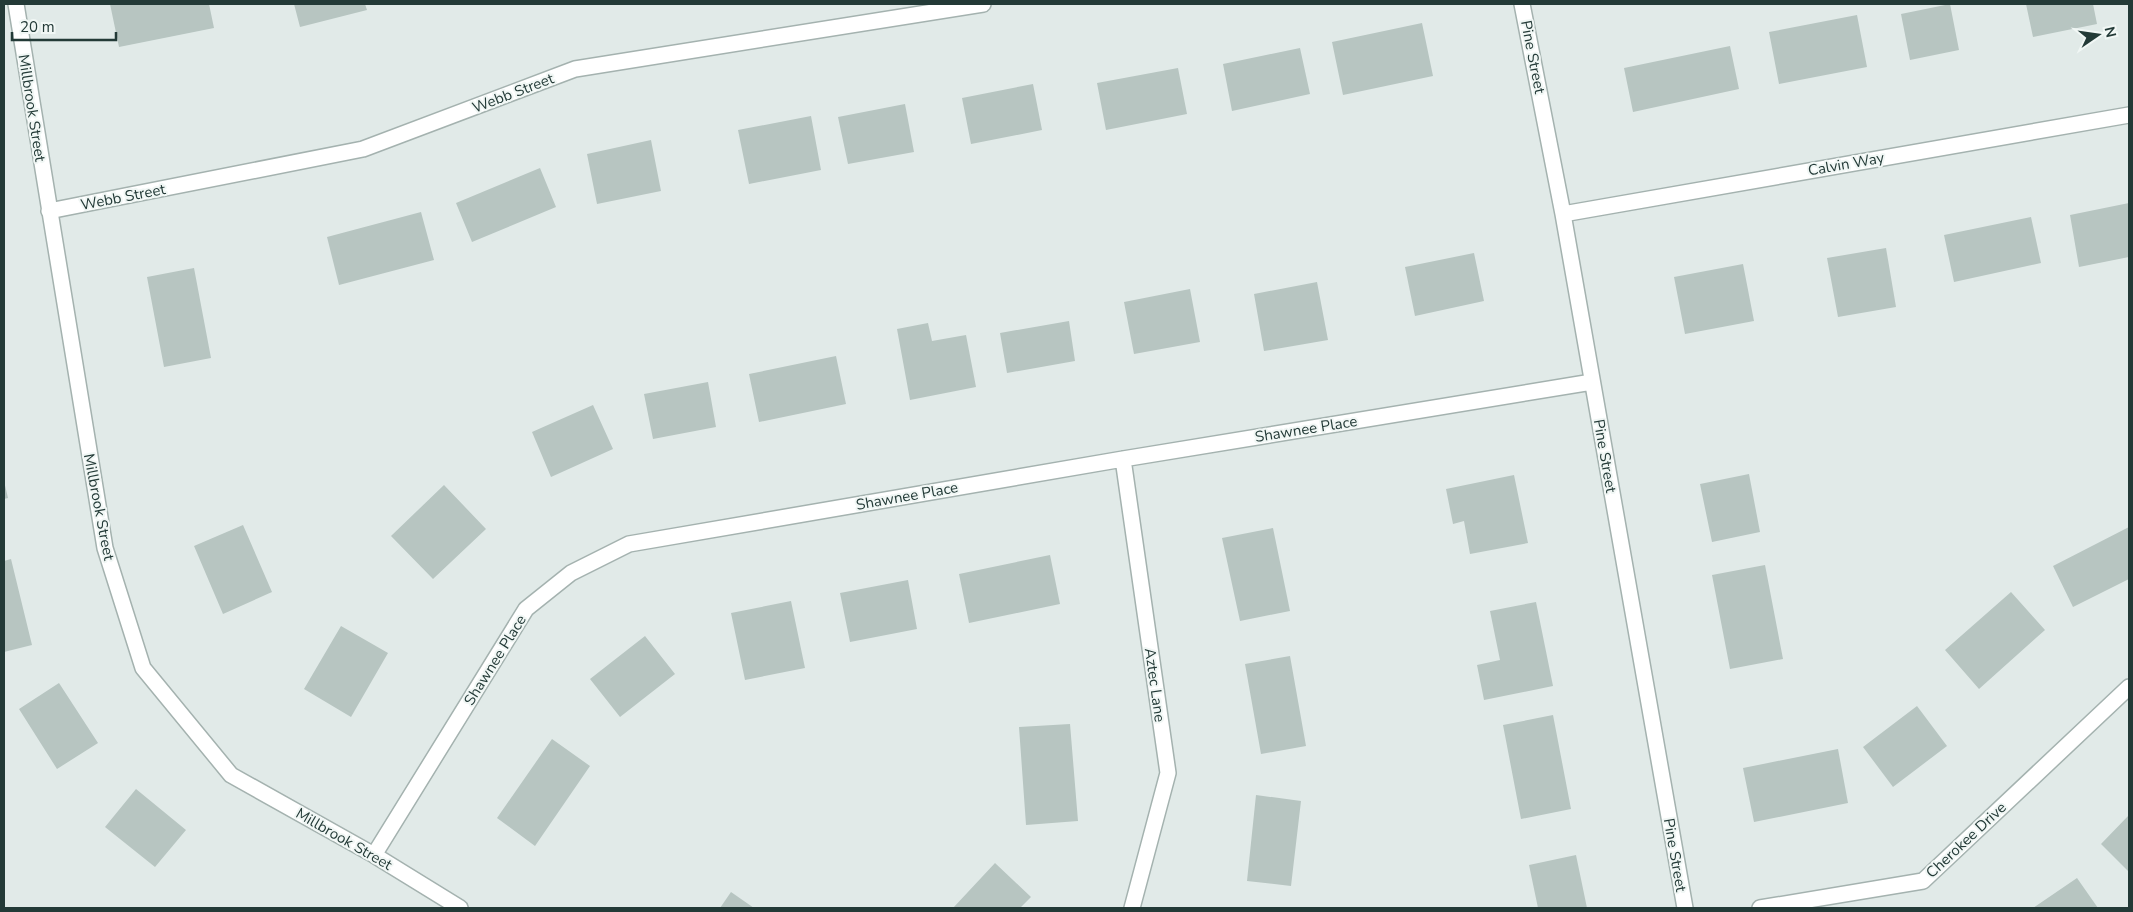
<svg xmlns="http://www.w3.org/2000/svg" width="2133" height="912" font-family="'Nunito Sans',sans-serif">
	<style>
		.building { fill: #b7c5c1 }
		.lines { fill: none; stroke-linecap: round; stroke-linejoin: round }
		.street-casing { stroke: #a4b2af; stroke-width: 18 }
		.street { stroke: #fff; stroke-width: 15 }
		.labels { text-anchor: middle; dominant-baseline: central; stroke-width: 4; stroke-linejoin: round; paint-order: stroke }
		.street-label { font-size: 15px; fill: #233a37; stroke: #f1f7f5 }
	</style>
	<rect width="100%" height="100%" fill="#e1eae8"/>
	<path class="building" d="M110 4H209L214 28 119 47Z
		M294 4H365L367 10 300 27Z
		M1950 4 1959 50 1910 60 1901 14Z
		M2026 4H2093L2097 24 2033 37Z
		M1857 15 1867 67 1779 84 1769 32Z
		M1422 23 1433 76 1343 95 1332 42Z
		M1730 46 1739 89 1633 112 1624 68Z
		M1300 48 1310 94 1232 111 1223 64Z
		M1178 68 1187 114 1106 130 1097 83Z
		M1033 84 1042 130 971 144 962 98Z
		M905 104 914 152 848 164 838 117Z
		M811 116 821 170 749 184 738 130Z
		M651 140 661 191 597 204 587 154Z
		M540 168 556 207 472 242 456 203Z
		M2129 203V257L2079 267 2070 215Z
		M421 212 434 260 339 285 327 237Z
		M2031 217 2041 263 1954 282 1944 235Z
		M1886 248 1896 307 1838 317 1827 258Z
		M1474 253 1484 301 1415 316 1405 267Z
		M1743 264 1754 321 1685 334 1674 277Z
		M194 268 211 358 164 367 147 277Z
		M1317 282 1328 340 1264 351 1254 294Z
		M1190 289 1200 342 1134 354 1124 302Z
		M1069 321 1075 361 1007 373 1000 333Z
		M928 323 932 341 966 335 976 387 910 400 897 329Z
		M836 356 846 404 759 422 749 374Z
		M708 382 716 427 653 439 644 394Z
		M593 405 613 449 551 477 532 432Z
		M1749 474 1760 532 1712 542 1700 484Z
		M1514 475 1528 543 1470 554 1464 521 1453 524 1446 489Z
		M4 481 8 498 4 499Z
		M444 485 486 529 433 579 391 536Z
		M243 525 272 592 223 614 194 546Z
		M2129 527V579L2073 607 2053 566Z
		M1273 528 1290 611 1240 621 1222 538Z
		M1050 555 1060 604 969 623 959 574Z
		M11 559 32 645 4 652V561Z
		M1765 565 1783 659 1730 669 1712 575Z
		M908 580 917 629 850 642 840 593Z
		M2011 592 2045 630 1979 689 1945 650Z
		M791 601 805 668 745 680 731 613Z
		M1536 602 1553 686 1484 700 1477 665 1500 660 1490 611Z
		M341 626 388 653 351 717 304 689Z
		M645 636 675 674 620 717 590 679Z
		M1290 656 1306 746 1261 754 1245 664Z
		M59 683 98 743 57 769 19 709Z
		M1917 706 1947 746 1893 787 1863 747Z
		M1553 715 1571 809 1521 819 1503 725Z
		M1070 724 1078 821 1026 825 1019 727Z
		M552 739 590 766 535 846 497 818Z
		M1838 749 1848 803 1754 822 1743 768Z
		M136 789 186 830 155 867 105 827Z
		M1256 795 1301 801 1291 886 1247 881Z
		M2129 815V872L2101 844Z
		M1576 855 1587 908H1538L1529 865Z
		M995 863 1031 897 1020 908H953Z
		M2077 878 2098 908H2033Z
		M731 892 754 908H720Z"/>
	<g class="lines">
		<g class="street-casing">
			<path id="street" d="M16 4 105 548 143 668 231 775 374 855 460 908
				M1522 4 1563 214 1685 908
				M49 211 363 149 575 69 983 4
				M1563 214 2129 115
				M1123 459 1168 773 1132 908
				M374 855 526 609 571 573 629 544 1123 459 1592 382
				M1760 908 1923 881 2129 687"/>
		</g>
		<use href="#street" class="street"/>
	</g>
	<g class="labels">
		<g class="street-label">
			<text transform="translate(1533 57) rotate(79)">Pine Street</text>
			<text transform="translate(513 93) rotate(-21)">Webb Street</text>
			<text transform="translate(32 108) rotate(81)">Millbrook Street</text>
			<text transform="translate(1846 164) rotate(-10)">Calvin Way</text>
			<text transform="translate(123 197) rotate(-11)">Webb Street</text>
			<text transform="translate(1306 429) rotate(-9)">Shawnee Place</text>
			<text transform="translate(1605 456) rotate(80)">Pine Street</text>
			<text transform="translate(907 496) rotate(-10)">Shawnee Place</text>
			<text transform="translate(99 507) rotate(79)">Millbrook Street</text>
			<text transform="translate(495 660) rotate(-58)">Shawnee Place</text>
			<text transform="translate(1155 685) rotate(82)">Aztec Lane</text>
			<text transform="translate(344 839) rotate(30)">Millbrook Street</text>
			<text transform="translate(1966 840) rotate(-43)">Cherokee Drive</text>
			<text transform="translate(1675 855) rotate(80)">Pine Street</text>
		</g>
	</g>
	<rect width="2133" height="912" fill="none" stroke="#233a37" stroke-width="10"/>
	<g transform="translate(2098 35) rotate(77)" stroke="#f1f7f5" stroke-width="4" paint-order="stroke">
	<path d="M0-4L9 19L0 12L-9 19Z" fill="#233a37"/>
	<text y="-8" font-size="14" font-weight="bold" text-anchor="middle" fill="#233a37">N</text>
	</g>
	<path d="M12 32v8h104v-8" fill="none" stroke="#233a37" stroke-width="2.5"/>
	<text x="20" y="32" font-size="15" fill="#233a37" stroke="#f1f7f5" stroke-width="4" paint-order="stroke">20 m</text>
</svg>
